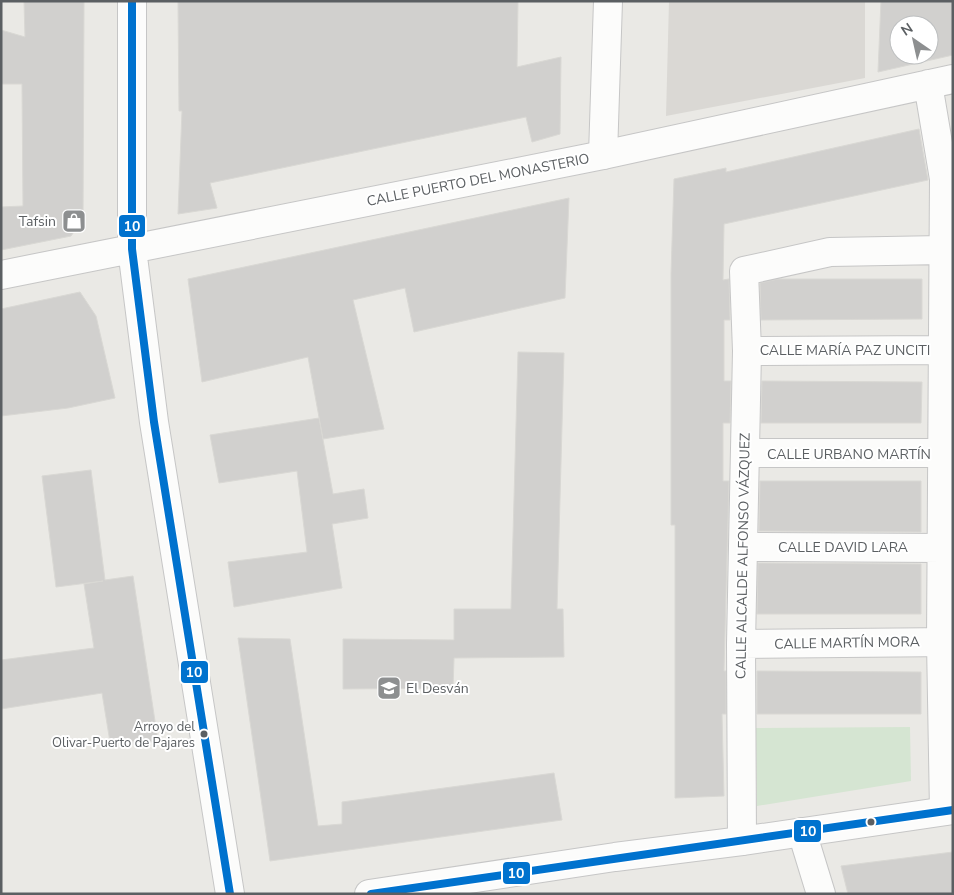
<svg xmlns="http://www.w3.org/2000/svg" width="954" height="895" font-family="'Nunito Sans',sans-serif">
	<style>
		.education { fill: #dad8d4 }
		.green { fill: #d5e5d2 }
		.building { fill: #d1d0ce; stroke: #d9d8d4; fill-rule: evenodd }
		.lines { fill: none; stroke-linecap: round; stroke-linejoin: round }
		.pedestrian-casing { stroke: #c6c6c6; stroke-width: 30 }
		.minor-casing { stroke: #c6c6c6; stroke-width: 30 }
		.tertiary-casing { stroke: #c6c6c6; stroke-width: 30 }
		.pedestrian { stroke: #fcfcfb; stroke-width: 28 }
		.minor { stroke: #fcfcfb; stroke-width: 28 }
		.tertiary { stroke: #fcfcfb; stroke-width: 28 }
		.bus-1-casing { stroke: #fff; stroke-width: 11 }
		.bus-1 { stroke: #0072ce; stroke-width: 8 }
		.bus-dot { fill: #5b5f62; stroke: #fff; stroke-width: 2 }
		.labels { text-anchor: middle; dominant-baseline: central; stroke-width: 4; stroke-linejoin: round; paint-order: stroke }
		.bus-label { font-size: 13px; fill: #5b5f62; stroke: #fff; text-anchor: end }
		.street-label { font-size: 14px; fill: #5b5f62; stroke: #fff }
		.poi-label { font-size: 14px; fill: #5b5f62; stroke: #fff; text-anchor: end }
		.line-badge { stroke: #fff; stroke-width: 2 }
		.badge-label { font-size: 14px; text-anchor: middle; font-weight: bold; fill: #fff }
	</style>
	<rect width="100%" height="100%" fill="#eae9e5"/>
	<path class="education" d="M669 1H865V78L666 116Z"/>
	<path class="green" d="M910 727 911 781 757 806 756 728Z"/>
	<path class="building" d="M24 1H84L83 219 71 236 1 250V207L23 206 22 84H1V30L25 37Z
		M178 1H518L517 67 561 57 560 134 532 142 526 117 210 183 217 208 178 214 182 111H179Z
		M881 1H953V55L878 72ZM899 25H929V55H899Z
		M919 129 928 180 724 224 723 280 729 279 730 320H724V381H731L730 423H723V481H729L724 671H726V714H722L724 796 675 798V525H671V274L674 179 726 168V172Z
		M569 198 565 298 414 332 405 288 353 300 384 429 323 439 308 357 202 382 188 279Z
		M778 279H922V319L761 320 760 283Z
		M80 292 96 316 115 398 68 408 1 416V309Z
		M518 352 564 353 557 609H563L564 657 454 658 453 688 343 689V639L454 640V609H511Z
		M762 381 922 382 921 423H761Z
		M319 418 333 494 364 489 368 518 332 524 342 588 234 607 228 562 307 552 297 471 219 483 210 435Z
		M91 470 105 580 133 576 158 741 111 748 102 693 1 709V660L94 648 84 584 103 581 56 587 42 476Z
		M760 481H921V532L759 531Z
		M758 563 921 564V614H757Z
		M238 638 290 639 318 826 342 824V802L554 773 562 820 270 861Z
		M757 671 921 672V714H757Z
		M953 852V894H848L841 866Z"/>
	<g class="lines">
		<g class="pedestrian-casing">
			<path id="pedestrian" d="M603 155 608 1"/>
		</g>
		<g class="minor-casing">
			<path id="minor" d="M132 1V249L154 422 230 894
				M928 84 944 179 941 642 944 811
				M1 275 603 155 953 79
				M747 351 944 350
				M745 453H953
				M744 547 942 548
				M741 644 953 642
				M802 832 821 894
				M742 841 741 644 747 351 744 271 830 252 943 250"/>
		</g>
		<g class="tertiary-casing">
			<path id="tertiary" d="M369 894 615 857 742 841 953 810"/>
		</g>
		<use href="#pedestrian" class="pedestrian"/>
		<use href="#minor" class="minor"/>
		<use href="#tertiary" class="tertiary"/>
		<g class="bus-1-casing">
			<path id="bus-1" d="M132 1V249L154 422 230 894
				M371 894C565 865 759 839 953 810"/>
		</g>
		<use href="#bus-1" class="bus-1"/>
	</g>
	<defs>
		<g id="shop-square" transform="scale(1.25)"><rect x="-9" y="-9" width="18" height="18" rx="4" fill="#8d8f90" stroke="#fff"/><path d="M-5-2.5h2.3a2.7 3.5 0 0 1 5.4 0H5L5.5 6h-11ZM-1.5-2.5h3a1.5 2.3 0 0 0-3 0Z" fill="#fff"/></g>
		<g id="school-square" transform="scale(1.25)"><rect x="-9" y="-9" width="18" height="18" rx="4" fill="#8d8f90" stroke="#fff"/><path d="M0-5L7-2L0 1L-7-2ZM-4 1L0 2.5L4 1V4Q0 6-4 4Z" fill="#fff"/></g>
	</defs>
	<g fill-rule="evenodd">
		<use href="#shop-square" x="74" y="221"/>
		<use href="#school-square" x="389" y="688"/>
	</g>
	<g class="bus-dot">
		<circle cx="204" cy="734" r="4.5"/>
		<circle cx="871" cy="822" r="4.5"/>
	</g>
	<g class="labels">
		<g class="bus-label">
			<text x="195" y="727">Arroyo del<tspan x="195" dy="16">Olivar-Puerto de Pajares</tspan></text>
		</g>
		<g class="street-label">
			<text transform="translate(478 180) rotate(-11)">CALLE PUERTO DEL MONASTERIO</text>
			<text x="845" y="350">CALLE MARÍA PAZ UNCITI</text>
			<text x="849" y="454">CALLE URBANO MARTÍN</text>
			<text x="843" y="547">CALLE DAVID LARA</text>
			<text transform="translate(743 556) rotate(-89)">CALLE ALCALDE ALFONSO VÁZQUEZ</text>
			<text transform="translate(847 643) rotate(-1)">CALLE MARTÍN MORA</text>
		</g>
		<g class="poi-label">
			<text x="56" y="221">Tafsin</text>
			<text x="406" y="688" text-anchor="start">El Desván</text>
		</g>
	</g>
	<g class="line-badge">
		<rect x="118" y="214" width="28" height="24" rx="5" fill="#0072ce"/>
		<rect x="180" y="660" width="29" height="24" rx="5" fill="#0072ce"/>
		<rect x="793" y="819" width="29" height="24" rx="5" fill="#0072ce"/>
		<rect x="502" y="861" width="29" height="24" rx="5" fill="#0072ce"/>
	</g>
	<g class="badge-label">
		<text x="132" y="231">10</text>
		<text x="194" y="677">10</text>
		<text x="808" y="836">10</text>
		<text x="516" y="878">10</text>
	</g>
	<rect width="954" height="895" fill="none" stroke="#5b5f62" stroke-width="5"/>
	<g transform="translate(914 40) rotate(326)"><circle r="24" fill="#ffffff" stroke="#bdbfc0"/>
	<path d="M0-4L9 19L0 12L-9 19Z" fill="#8d8f90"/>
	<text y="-8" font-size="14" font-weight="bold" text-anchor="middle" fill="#5b5f62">N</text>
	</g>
</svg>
